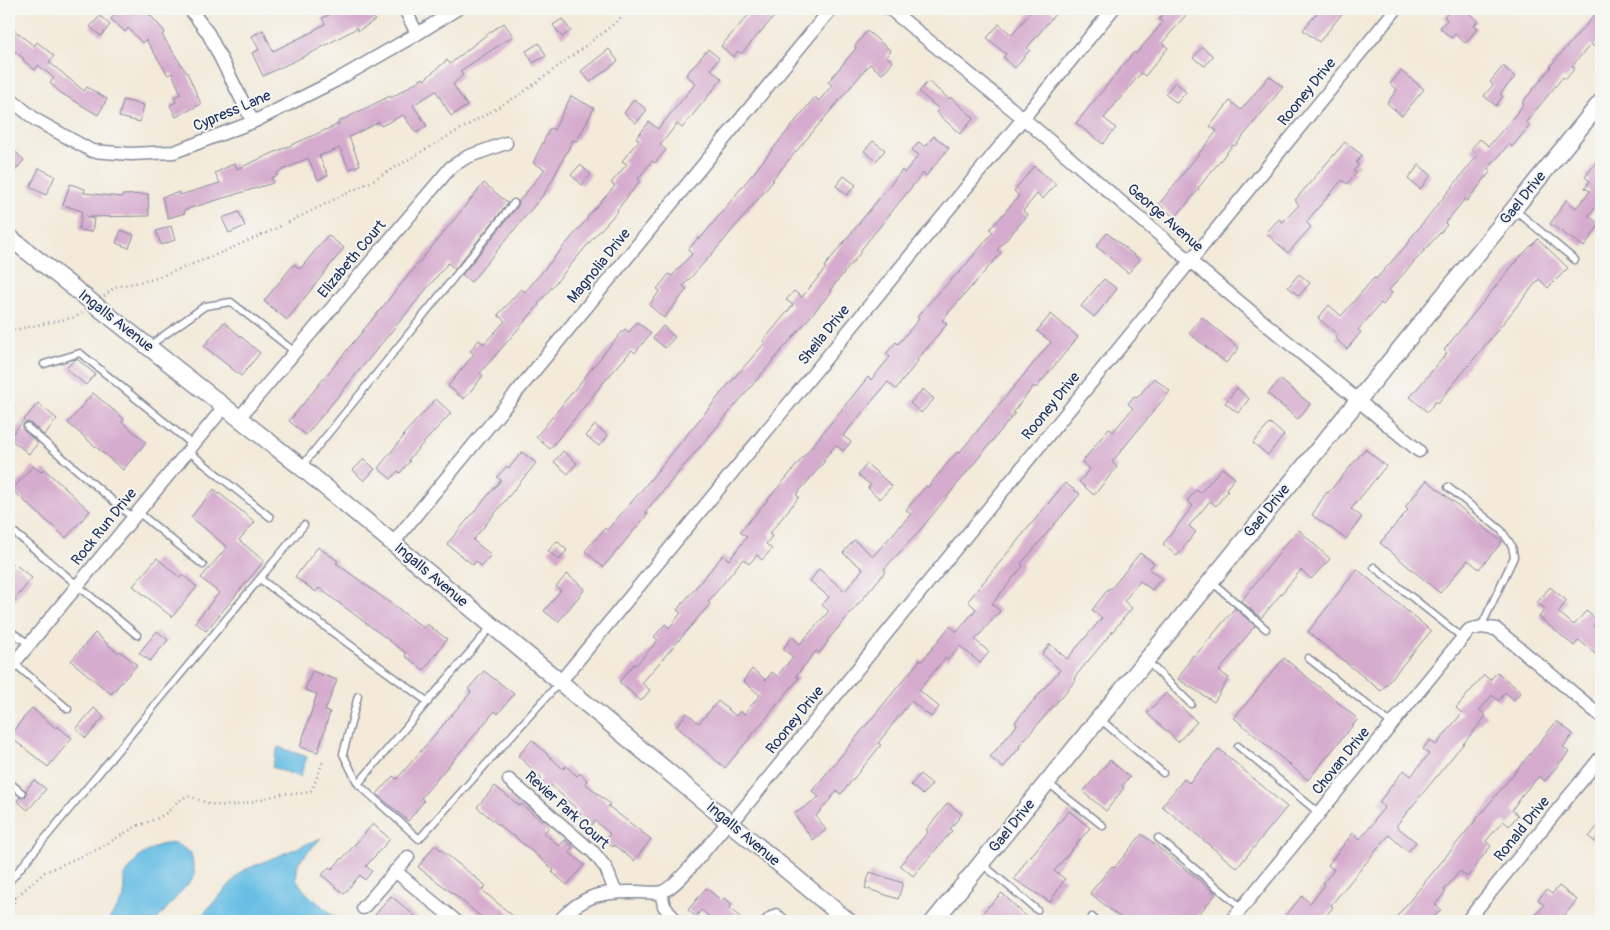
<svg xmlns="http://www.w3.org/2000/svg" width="1610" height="930" font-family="Pangolin,sans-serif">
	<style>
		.water { fill: #68bee4; stroke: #4276a1 }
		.building { fill: #d6acce }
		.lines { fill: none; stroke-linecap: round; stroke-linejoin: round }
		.service-casing { stroke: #878c9c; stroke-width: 9 }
		.minor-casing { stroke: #878c9c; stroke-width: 15 }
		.tertiary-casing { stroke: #878c9c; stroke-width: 19 }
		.path { stroke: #878c9c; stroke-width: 2.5; stroke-dasharray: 1 4; stroke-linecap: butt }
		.service { stroke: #fff; stroke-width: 6 }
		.minor { stroke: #fff; stroke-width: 12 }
		.tertiary { stroke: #fff; stroke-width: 16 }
		.labels { text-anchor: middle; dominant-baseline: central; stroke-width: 4; stroke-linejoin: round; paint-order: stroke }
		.street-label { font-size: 15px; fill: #1b2f5e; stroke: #f6f6f2 }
	</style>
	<rect width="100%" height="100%" fill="#f6f6f2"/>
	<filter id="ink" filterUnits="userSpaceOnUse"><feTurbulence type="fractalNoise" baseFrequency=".02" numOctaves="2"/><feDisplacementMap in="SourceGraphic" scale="10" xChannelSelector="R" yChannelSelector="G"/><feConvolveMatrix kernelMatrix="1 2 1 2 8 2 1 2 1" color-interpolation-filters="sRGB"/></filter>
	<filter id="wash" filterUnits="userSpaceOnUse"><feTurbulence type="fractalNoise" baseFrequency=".0096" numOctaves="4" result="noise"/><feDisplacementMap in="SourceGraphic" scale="20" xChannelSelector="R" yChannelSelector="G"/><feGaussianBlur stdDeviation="1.12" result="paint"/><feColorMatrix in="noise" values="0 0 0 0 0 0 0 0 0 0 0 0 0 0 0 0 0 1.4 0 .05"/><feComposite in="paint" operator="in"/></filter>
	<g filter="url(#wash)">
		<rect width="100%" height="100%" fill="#f3ead9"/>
		<path class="water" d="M278 747 307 757 300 777 272 767Z
			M321 838 298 863 296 879 306 893 340 921H197L242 871Z
			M175 843 191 853 195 875 192 879 156 921H108L124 898V876L140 856 159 845Z"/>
		<g id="blocks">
			<path class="building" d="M119 9H142L151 16 165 32 162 35 186 72H187L201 104 176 117 170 105 176 102 174 97 181 94 172 73 168 75 146 40 142 43 128 28 125 32 111 19Z
				M326 9H369L375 20 358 31 357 28 313 52 263 76 252 53 259 50 252 36 263 30 273 51 314 31V30L325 24 322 18 329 15Z
				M754 9H781L741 54 738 51 733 57 721 46Z
				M1033 9H1049L1055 14 1027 48 1030 50 1015 68 1003 57 1006 54 987 38 999 24 1012 35Z
				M1168 9H1191L1162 43 1168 48 1145 76 1141 73 1104 118 1116 128 1103 144 1076 123 1134 52 1136 54 1163 22 1159 19Z
				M1320 9H1346L1319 42 1303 30Z
				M1451 9H1464L1478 21 1474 25 1478 28 1465 43 1455 34 1451 38 1440 28 1447 20 1444 17Z
				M1600 9H1601V39L1594 47 1591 44 1572 66 1575 68 1566 79 1563 77 1526 122 1530 125 1512 147 1509 144 1488 169 1491 171 1467 201 1465 199 1445 223 1447 225 1389 290 1392 293 1383 305 1381 303 1358 330 1361 332 1347 349 1335 338 1338 335 1318 318 1329 305 1341 316 1374 278 1376 279 1410 241 1409 240 1478 155 1471 149 1480 139 1489 146 1524 104 1522 103 1551 67 1550 66Z
				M100 16 110 25 101 36 90 27Z
				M562 19 571 31 562 37 553 25Z
				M504 23 513 36 460 71 463 75 453 84 467 106 451 116 436 91 413 105 427 126 416 133 403 115 381 126 379 122 349 137 360 165 349 169 340 148 319 156 328 175 318 180 308 158 277 173 278 175 271 178 273 183 184 210 185 213 168 218 162 197 180 192V195L220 183 215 173 235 163 237 169 339 124 338 122 390 96 391 98 423 78 424 80 447 60 450 64 486 35Z
				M9 26 34 46 37 42 54 56 49 62 84 91 87 87 107 99 98 115 61 93 50 83 54 78 38 65 35 70 23 60 24 59 9 46Z
				M867 31 891 51 886 56 893 62 882 74 870 64 772 180H774L720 245 683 286 687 289 664 318 649 305 660 291 657 289 669 274 672 276 692 254 688 250 698 238 700 239 815 97 819 101 832 85 828 82 856 48 855 46Z
				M539 43 546 56 533 63 526 51Z
				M1202 47 1213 56 1205 66 1193 58Z
				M609 49 618 61 590 82 581 71Z
				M708 49 719 58 711 69 722 79 682 128 677 124 660 145 666 150 655 163 652 161 638 179 640 181 617 210 618 211 594 237 538 304 539 305 480 373 483 376 464 399 448 386 474 354 470 351 479 340 484 344 505 321 498 315 521 289 525 292 588 218 587 217 615 186 611 183 627 164 622 161 639 140 636 138 649 122 658 129 696 83 686 75Z
				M1503 66 1515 77 1500 94 1503 96 1496 106 1484 96 1493 85 1490 82Z
				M1401 71 1424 89 1402 116 1387 103 1397 90 1390 84Z
				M1269 76 1283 87 1235 146 1233 145 1198 188 1199 189 1175 218 1159 204 1217 131 1210 126 1230 101 1241 110Z
				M928 81 949 99 950 97 974 118 960 134 936 112 939 109 919 92Z
				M1175 82 1186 92 1177 103 1165 94Z
				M571 96 594 108 577 141 573 140 550 184 544 194 471 282 462 275 518 206 519 201 545 169 533 163 550 128 554 130Z
				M634 99 647 110 636 123 624 113Z
				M123 100 144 105 140 122 119 117Z
				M934 136 949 148 926 176 923 173 860 251 861 252 830 290 832 291 645 512 648 514 603 567 585 551 605 528 607 530 641 491 727 386 765 343 763 341 793 305 786 300 794 291 802 297 826 268 824 267 852 232 902 170 904 173 919 155 912 150 919 142 925 147Z
				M873 141 885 150 876 161 864 151Z
				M1345 142 1362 155 1356 163 1359 165 1353 171 1356 173 1347 184 1342 180 1306 222 1311 227 1288 253 1266 233 1279 219 1283 222 1299 205 1295 200Z
				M9 146 24 160 9 178Z
				M1601 156V201L1588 216 1600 224 1584 247 1550 224 1566 200 1576 208 1590 191 1585 188 1590 181 1585 177Z
				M580 165 591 174 582 185 571 175Z
				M1419 165 1431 175 1420 189 1408 179Z
				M1034 166 1056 184 1043 199 1037 194 1023 211 1028 215 997 250 1001 253 942 320 947 324 917 360 918 361 896 389 888 382 843 436 851 442 843 451 836 445 823 460 825 461 796 495 799 497 769 534 772 536 766 544 772 549 762 560 757 555 749 564 743 559 708 602 710 604 642 683 650 690 641 701 619 682 634 664 636 665 658 640 654 637 665 624 669 628 681 613 677 610 723 555 729 560 747 537 740 532 787 477 868 377 871 380 890 357 886 354 896 342 898 344 919 319 917 317 926 306 958 273H959L993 232 990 229 1019 196 1014 191Z
				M39 168 55 176 46 195 30 187Z
				M844 176 856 185 847 195 836 186Z
				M484 183 508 203 455 269 448 263 306 435 289 421Z
				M70 184 85 189 84 193 122 197V195L148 194 149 216 87 217 94 219 92 232 79 230 82 211 63 205Z
				M239 212 245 226 229 233 222 218Z
				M171 226 175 240 161 245 156 231Z
				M121 230 134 235 129 248 116 243Z
				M1107 233 1140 260 1128 273 1096 246Z
				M328 235 344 248 287 320 264 301 294 264 300 269Z
				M1538 239 1568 268 1548 288 1539 279 1438 403 1436 401 1427 412 1410 397 1447 353 1444 350 1518 259Z
				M1299 274 1310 283 1299 296 1288 287Z
				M1104 279 1117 289 1094 317 1081 306Z
				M1051 314 1078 337 1036 388 1034 386 1013 412 1015 413 916 535 884 569 886 571 827 641 828 642 819 653 816 651 796 676 799 678 725 768 676 726 687 713 699 723 718 701 736 716 740 711 744 714 760 695 743 681 752 669 766 680 772 672 777 676 793 657 783 649 792 637 800 644 829 611 822 605 829 597 810 581 819 569 845 591 863 569 843 553 854 540 873 556 911 514 906 510 926 486 928 487 957 452 959 453 1051 342 1037 331Z
				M1202 317 1239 348 1226 363 1189 333Z
				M224 322 260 353 241 376 204 346Z
				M637 322 651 333 635 353 632 350 604 382 550 449 536 437 610 346 625 329 629 332Z
				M663 326 675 337 665 348 653 338Z
				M77 359 95 374 86 385 66 369 74 360Z
				M1154 378 1170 391 1112 462 1117 467 1094 495 1079 482 1090 469 1082 462 1109 428 1113 432 1133 408 1128 404 1134 396 1137 398Z
				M1280 379 1310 404 1298 419 1268 394Z
				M1237 388 1249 399 1238 413 1225 403Z
				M923 389 934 399 921 413 910 403Z
				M93 393 124 419 122 422 146 442 123 470 68 423Z
				M436 399 451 413 408 460 410 461 400 473 398 471 391 479 378 468 404 436 403 435Z
				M38 403 57 419 44 435 30 423 26 422 23 424V430L38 443 29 454 9 438Z
				M1270 423 1284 435 1268 455 1253 443Z
				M595 425 608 436 599 446 586 436Z
				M1365 449 1386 466 1351 509 1362 517 1346 539 1312 515 1327 492 1328 493Z
				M563 451 577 463 568 474 554 462Z
				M522 452 536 463 473 540 491 555 481 566 476 561 473 565 447 544 501 480 497 477 507 466 509 468Z
				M364 459 375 469 364 481 353 470Z
				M867 464 892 486 880 499 868 488 871 485 858 475Z
				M33 466 41 472 44 469 90 511 66 538 12 490Z
				M1222 468 1235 478 1226 489 1228 491 1216 506 1210 501 1189 526 1196 532 1177 556 1163 544 1193 506 1187 501 1196 490 1200 493Z
				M1427 480 1502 542 1479 569 1468 560 1440 593 1380 543 1408 510 1405 507Z
				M1065 483 1080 494 1021 564 1023 566 992 604 1000 611 975 640 989 652 980 663 960 646 948 660 945 658 919 690 939 707 931 717 911 701 878 743 881 745 846 788 841 794 837 791 816 816 826 830 813 840 794 814 819 797 812 791 920 660 922 661 950 626 957 632 976 609 968 601Z
				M214 489 255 522 239 540 264 561 206 631 195 622 219 593 201 578 227 547 191 517Z
				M1299 530 1330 559 1311 579 1301 570 1261 618 1241 601 1281 551 1280 550Z
				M557 541 567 550 559 560 548 551Z
				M318 547 338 561 336 563 424 628 427 624 447 639 424 670 405 656 406 653 319 588 316 592 295 577Z
				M1140 553 1154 563 1149 569 1162 578 1152 590 1140 581 1124 601 1132 608 1074 678 1076 680 1019 746 1020 747 1003 768 990 757 1017 725 1015 722 1060 670 1042 654 1050 644 1067 659 1102 618 1092 610 1109 588 1111 589Z
				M157 558 180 578 183 575 197 587 172 617 133 586Z
				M9 561 15 566 16 565 32 578 9 607Z
				M1357 569 1431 631 1381 691 1308 632Z
				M567 574 585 589 558 622 544 611 561 590 556 587Z
				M1550 587 1567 601 1558 612 1574 625 1586 611 1598 620 1593 626 1601 633V659L1579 640 1574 646 1539 617 1545 609 1537 603Z
				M1235 608 1255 626 1219 671 1229 678 1214 702 1178 679 1193 655 1195 656Z
				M157 631 168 640 150 661 139 653Z
				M95 633 118 653 120 651 137 665 111 694 71 661Z
				M1284 658 1358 719 1308 780 1234 718Z
				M312 671 337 680 325 711 330 712 318 752 300 747 317 694 305 690Z
				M484 671 514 694 498 714 495 711 421 798 424 801 408 821 377 794 393 776 397 779 471 692 468 689Z
				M1497 672 1521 692 1514 700 1505 692 1499 701 1492 695 1480 710 1486 716 1396 826 1416 842 1408 852 1389 835 1331 905 1333 907 1322 921H1281L1302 896 1310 903 1325 885 1323 883 1334 870 1328 865 1344 844 1353 833 1360 839 1375 821 1374 820 1385 807 1379 802 1395 781 1404 770 1411 776 1429 754 1423 749 1430 740 1436 745 1462 713 1456 708 1484 675 1490 680Z
				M1166 693 1197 722 1178 742 1147 713Z
				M32 708 56 728 57 726 72 738 48 767 9 736Z
				M94 708 104 717 86 738 76 729Z
				M1557 721 1573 734 1563 747 1569 752 1545 781 1539 776 1521 796 1512 810 1518 815 1509 826 1503 821 1486 841 1491 846 1475 866 1476 867 1467 877 1460 871 1444 890 1446 891 1435 905 1441 909 1431 921H1393Z
				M532 740 563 769 566 766 577 776 580 773 587 780 585 783 610 804 608 806 651 839 634 861 614 845 613 847 605 840 610 834 595 821 591 826 579 816 581 813 551 785 545 791 537 784 542 778 518 756Z
				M1219 749 1287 807 1237 868 1162 806 1184 779 1189 783Z
				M1110 760 1130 777 1122 786 1124 788 1106 811 1083 792Z
				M920 774 932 784 923 795 911 785Z
				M34 780 46 789 28 810 17 801 20 797 23 798 26 796V790Z
				M495 786 520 806 521 804 549 827 544 833 559 846 565 840 573 847 569 852 584 865 567 885 552 872 554 870 513 835 512 836 477 807Z
				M948 803 962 814 950 829 952 831 913 876 900 865 928 832 926 830Z
				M1069 811 1090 828 1054 871 1065 879 1050 902 1014 879 1030 855 1031 856Z
				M1601 822V847L1589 837Z
				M373 824 390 839 366 866 372 871 365 880 360 875 344 894 322 875 329 867 332 869 341 859H342Z
				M1142 834 1216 894 1193 921H1124L1090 893 1112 866 1114 868Z
				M435 845 486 886 482 890 519 921H486L455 895 418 867Z
				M870 872 903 883 898 899 865 888Z
				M1559 886 1577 900 1560 921H1531L1544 905 1538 900 1546 890 1552 894Z
				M706 888 722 901 724 898 732 904 729 908 745 921H715L701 910 696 917 688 910Z
				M1002 893 1008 899 1031 921H990L982 913Z
				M391 896 421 921H370Z"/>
		</g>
	</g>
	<g filter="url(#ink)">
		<use href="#blocks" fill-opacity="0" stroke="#878c9c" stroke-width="1"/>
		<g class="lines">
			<g class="service-casing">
				<path id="service" d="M1515 210 1575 260
					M149 346 205 306 231 302 295 352
					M44 364 80 353 193 445
					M9 409 10 407
					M27 427 133 518
					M188 451 270 517
					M302 466 514 203
					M1448 487 1501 530 1512 546 1514 557 1481 627
					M138 512 203 565
					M9 528 137 635
					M1374 567 1463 638
					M260 579 428 702
					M1212 582 1266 629
					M491 627 358 784 419 839 559 683
					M9 630 29 644
					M1308 658 1392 724
					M1147 661 1191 704
					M14 663 68 709
					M358 696 343 754 358 784
					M1100 719 1163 773
					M1238 746 1319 813
					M9 782 22 793
					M1048 783 1103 826
					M1158 838 1242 908
					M981 863 1037 910
					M9 882 304 525
					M1092 917 1096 921
					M764 921 769 916 776 912 788 921"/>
			</g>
			<g class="minor-casing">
				<path id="minor" d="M190 9 208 33 253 122
					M405 9 417 34
					M890 9 1023 118 1190 261 1419 451
					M9 98 36 120 92 151 131 154 174 152 253 122 335 81 417 34 457 9
					M239 418 451 167 467 157 506 143
					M393 543 831 9
					M9 669 225 406
					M560 682 1113 9
					M509 780 594 853 606 868 615 891
					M731 824 1396 9
					M395 871 456 921
					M661 892 664 906 676 921
					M363 908 408 857
					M559 921C584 894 603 891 639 892 645 892 656 894 662 892 679 886 715 837 728 822
					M1231 921 1469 630 1481 627 1496 629 1601 716
					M1467 921 1601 757"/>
			</g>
			<g class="tertiary-casing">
				<path id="tertiary" d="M9 237 301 467 848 921
					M934 921 1601 102"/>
			</g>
			<path class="path" d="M104 296 115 287 154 279 211 257 275 229 370 182 521 94 604 32 631 9
				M9 331 76 317 82 313
				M9 900 16 897 45 872 98 849 137 826 158 818 168 812 177 802 187 796C197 798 206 804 217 805 240 808 260 798 282 794 292 792 302 796 312 790L324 759
				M9 917 16 897"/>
			<use href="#service" class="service"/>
			<use href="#minor" class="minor"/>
			<use href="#tertiary" class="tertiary"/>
		</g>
	</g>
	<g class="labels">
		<g class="street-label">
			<text transform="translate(1307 92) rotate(-51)">Rooney Drive</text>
			<text transform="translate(232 111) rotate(-23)">Cypress Lane</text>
			<text transform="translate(1523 198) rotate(-51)">Gael Drive</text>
			<text transform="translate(1165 218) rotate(41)">George Avenue</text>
			<text transform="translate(352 259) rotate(-50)">Elizabeth Court</text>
			<text transform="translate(599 266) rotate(-51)">Magnolia Drive</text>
			<text transform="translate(116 321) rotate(38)">Ingalls Avenue</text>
			<text transform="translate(824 335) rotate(-51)">Sheila Drive</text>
			<text transform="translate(1051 406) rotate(-51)">Rooney Drive</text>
			<text transform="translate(1267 511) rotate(-51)">Gael Drive</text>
			<text transform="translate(104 527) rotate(-51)">Rock Run Drive</text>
			<text transform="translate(431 575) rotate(40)">Ingalls Avenue</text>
			<text transform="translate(795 720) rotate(-51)">Rooney Drive</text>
			<text transform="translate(1341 761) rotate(-51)">Chovan Drive</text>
			<text transform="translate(567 810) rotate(42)">Revier Park Court</text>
			<text transform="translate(1012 826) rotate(-51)">Gael Drive</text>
			<text transform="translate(1522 829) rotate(-51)">Ronald Drive</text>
			<text transform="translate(743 834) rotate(40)">Ingalls Avenue</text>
		</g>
	</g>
	<rect width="1610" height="930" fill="none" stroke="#f6f6f2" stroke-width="30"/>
</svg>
